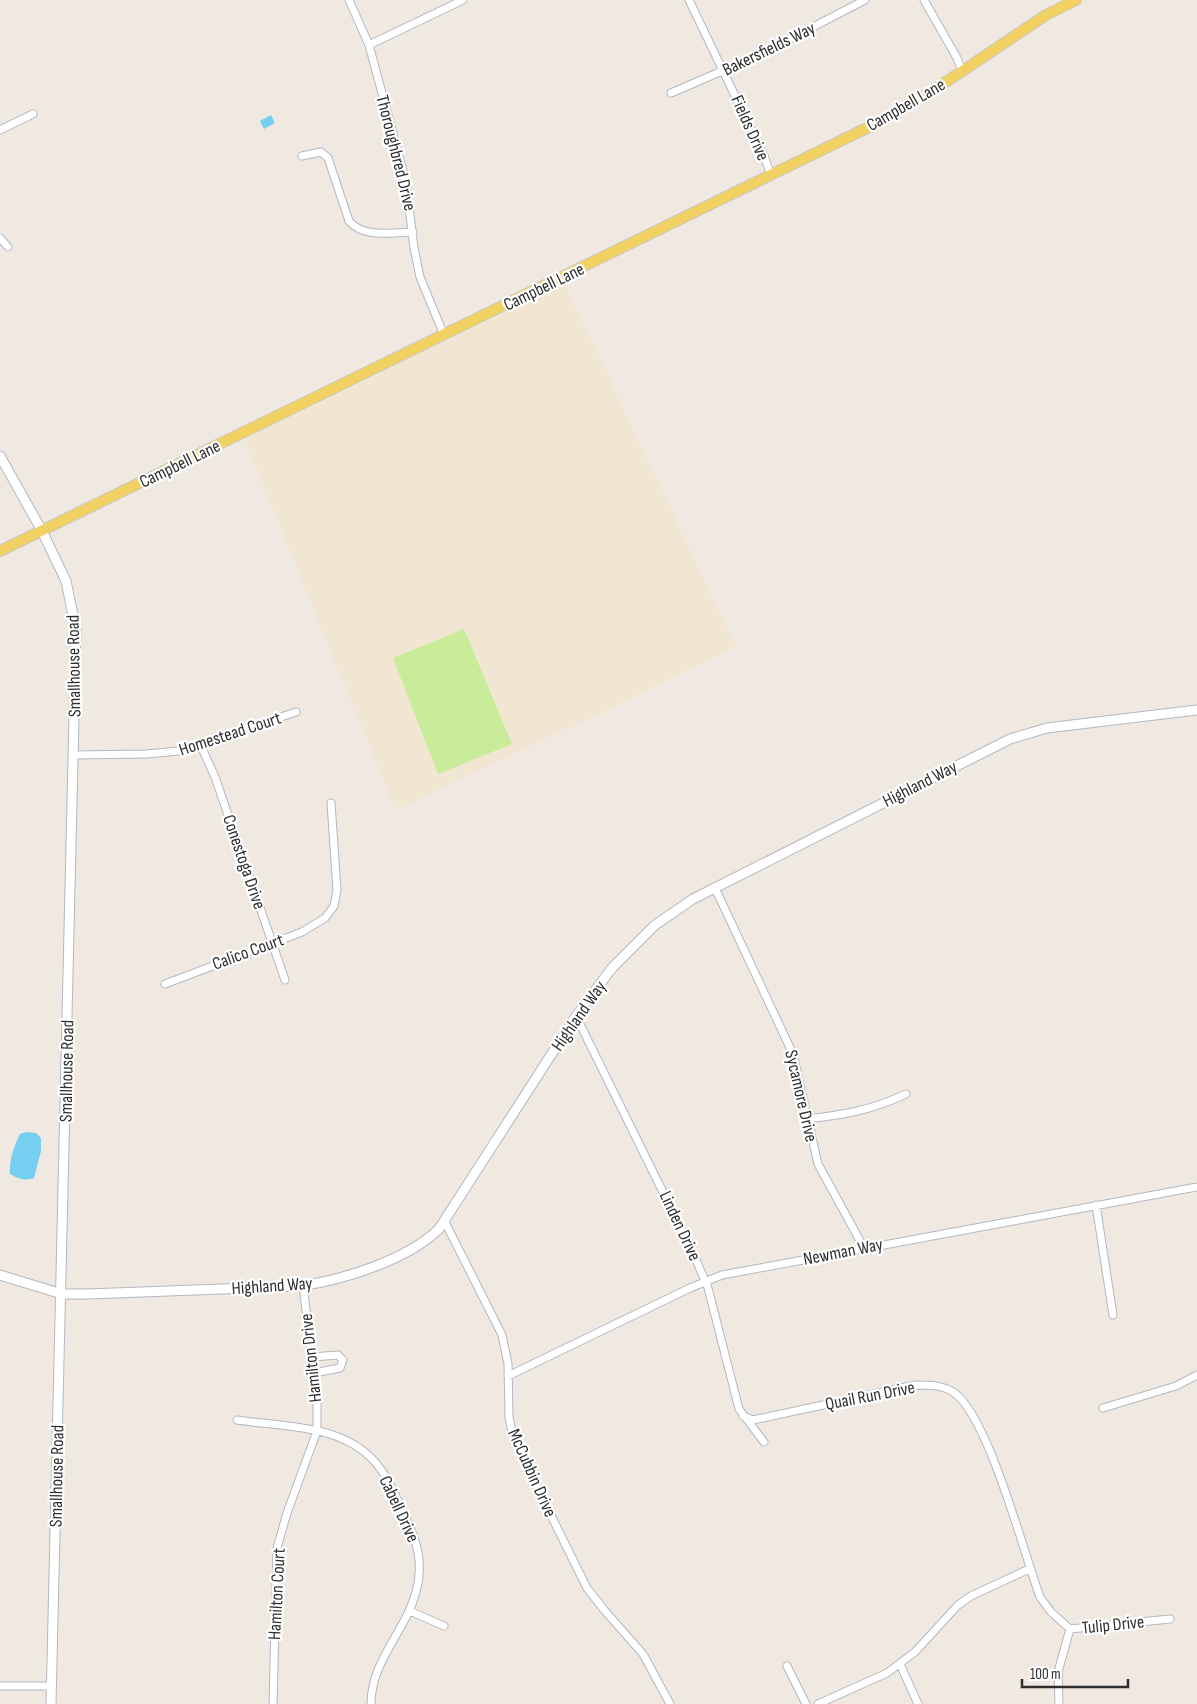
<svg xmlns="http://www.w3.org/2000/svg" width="1197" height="1704" font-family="'Sofia Sans Condensed',sans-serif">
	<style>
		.education { fill: #f0e6d1 }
		.pitch { fill: #c9ec9a }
		.water { fill: #75cff0 }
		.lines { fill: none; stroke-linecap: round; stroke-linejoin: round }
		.minor-casing { stroke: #b4b7c1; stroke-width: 9 }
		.tertiary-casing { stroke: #b4b7c1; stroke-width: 11 }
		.primary-casing { stroke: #c9c9c9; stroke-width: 12 }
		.minor { stroke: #fff; stroke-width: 7 }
		.tertiary { stroke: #fff; stroke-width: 9 }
		.primary { stroke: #f2d163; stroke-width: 10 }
		.labels { text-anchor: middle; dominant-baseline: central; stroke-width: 4.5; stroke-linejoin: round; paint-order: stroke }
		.street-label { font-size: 18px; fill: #2e2e2e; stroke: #fff }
	</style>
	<rect width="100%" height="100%" fill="#efe9e1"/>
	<path class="education" d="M562 278 736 647 396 811 242 434Z"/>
	<path class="pitch" d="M464 629 512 744 438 774 393 658Z"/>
	<path class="water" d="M271 115 275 123 264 129 260 121Z
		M26 1132 36 1133 41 1138V1151L34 1178C25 1181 18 1179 10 1174 9 1160 14 1146 20 1134Z"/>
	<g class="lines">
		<g class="minor-casing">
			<path id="minor" d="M349 0 369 45 406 182 414 248 420 277 444 335
				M689 0 764 156 771 175
				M924 0 957 58 962 71
				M369 45 463 0
				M671 93 759 55 865 0
				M0 130 33 114
				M302 156 321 152 328 158 349 221C365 239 391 232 413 232
				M0 238 8 247
				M201 746 215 777 285 980
				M74 755 146 754 179 751 296 712
				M715 888 793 1054 818 1164 864 1248
				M165 984 302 932 325 918 334 906 337 890 331 803
				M576 1016 694 1255 708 1288 739 1409 764 1442
				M806 1119C844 1115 872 1110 906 1094
				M1096 1205 1113 1315
				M445 1222 502 1335 508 1364 509 1417 512 1432 522 1457 587 1588 605 1611 643 1654 670 1704
				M312 1357 338 1355 343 1360 340 1368 314 1373
				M508 1376 690 1288 722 1275 1197 1187
				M1103 1408 1176 1386 1197 1375
				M743 1416 753 1420 916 1385C929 1385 942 1385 953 1392 988 1414 1024 1554 1040 1597L1051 1612 1070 1629 1170 1619
				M237 1420C284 1427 342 1424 375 1462 389 1478 396 1497 405 1516 417 1541 424 1564 416 1592 405 1632 371 1661 371 1704
				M410 1611 444 1626
				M900 1664 918 1704
				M787 1666 806 1704
				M0 1686H52
				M273 1704 277 1548 287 1513 317 1431V1396L303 1286
				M818 1704 887 1673 915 1652 958 1605 971 1596 1029 1569
				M1059 1704 1058 1672 1070 1629"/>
		</g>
		<g class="tertiary-casing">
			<path id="tertiary" d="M0 456 42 531 66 581 76 630 51 1704
				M0 1275 62 1294H87L300 1286C343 1280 407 1260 439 1229L576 1016 612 968 655 925 693 899 1010 739 1047 728 1197 710"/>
		</g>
		<g class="primary-casing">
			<path id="primary" d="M0 551 871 126 934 90 1046 15 1076 0"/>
		</g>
		<use href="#minor" class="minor"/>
		<use href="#tertiary" class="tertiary"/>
		<use href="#primary" class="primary"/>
	</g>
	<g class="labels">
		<g class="street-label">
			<text transform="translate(769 49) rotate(-26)">Bakersfields Way</text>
			<text transform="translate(906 105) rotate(-30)">Campbell Lane</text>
			<text transform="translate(750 128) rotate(66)">Fields Drive</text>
			<text transform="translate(396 153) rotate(76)">Thoroughbred Drive</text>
			<text transform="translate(544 287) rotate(-26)">Campbell Lane</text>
			<text transform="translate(180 464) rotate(-26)">Campbell Lane</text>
			<text transform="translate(74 666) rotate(-91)">Smallhouse Road</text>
			<text transform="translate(230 734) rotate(-18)">Homestead Court</text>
			<text transform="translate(920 784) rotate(-27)">Highland Way</text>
			<text transform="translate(244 862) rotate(71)">Conestoga Drive</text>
			<text transform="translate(248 952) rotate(-20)">Calico Court</text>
			<text transform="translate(579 1016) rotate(-55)">Highland Way</text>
			<text transform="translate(67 1071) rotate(-89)">Smallhouse Road</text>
			<text transform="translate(801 1096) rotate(77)">Sycamore Drive</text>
			<text transform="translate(680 1226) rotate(65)">Linden Drive</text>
			<text transform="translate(843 1252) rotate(-11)">Newman Way</text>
			<text transform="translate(272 1286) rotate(-4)">Highland Way</text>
			<text transform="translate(311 1358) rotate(-96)">Hamilton Drive</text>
			<text transform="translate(870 1396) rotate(-11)">Quail Run Drive</text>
			<text transform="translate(532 1473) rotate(66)">McCubbin Drive</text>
			<text transform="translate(57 1476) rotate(-89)">Smallhouse Road</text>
			<text transform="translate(399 1509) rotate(65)">Cabell Drive</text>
			<text transform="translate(277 1594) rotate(-87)">Hamilton Court</text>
			<text transform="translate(1113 1625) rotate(-6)">Tulip Drive</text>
		</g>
	</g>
	<path d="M1022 1679v8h106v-8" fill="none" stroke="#2e2e2e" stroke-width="2.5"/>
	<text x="1030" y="1679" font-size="15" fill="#2e2e2e" stroke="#ffffff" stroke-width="4" paint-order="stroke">100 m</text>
</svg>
